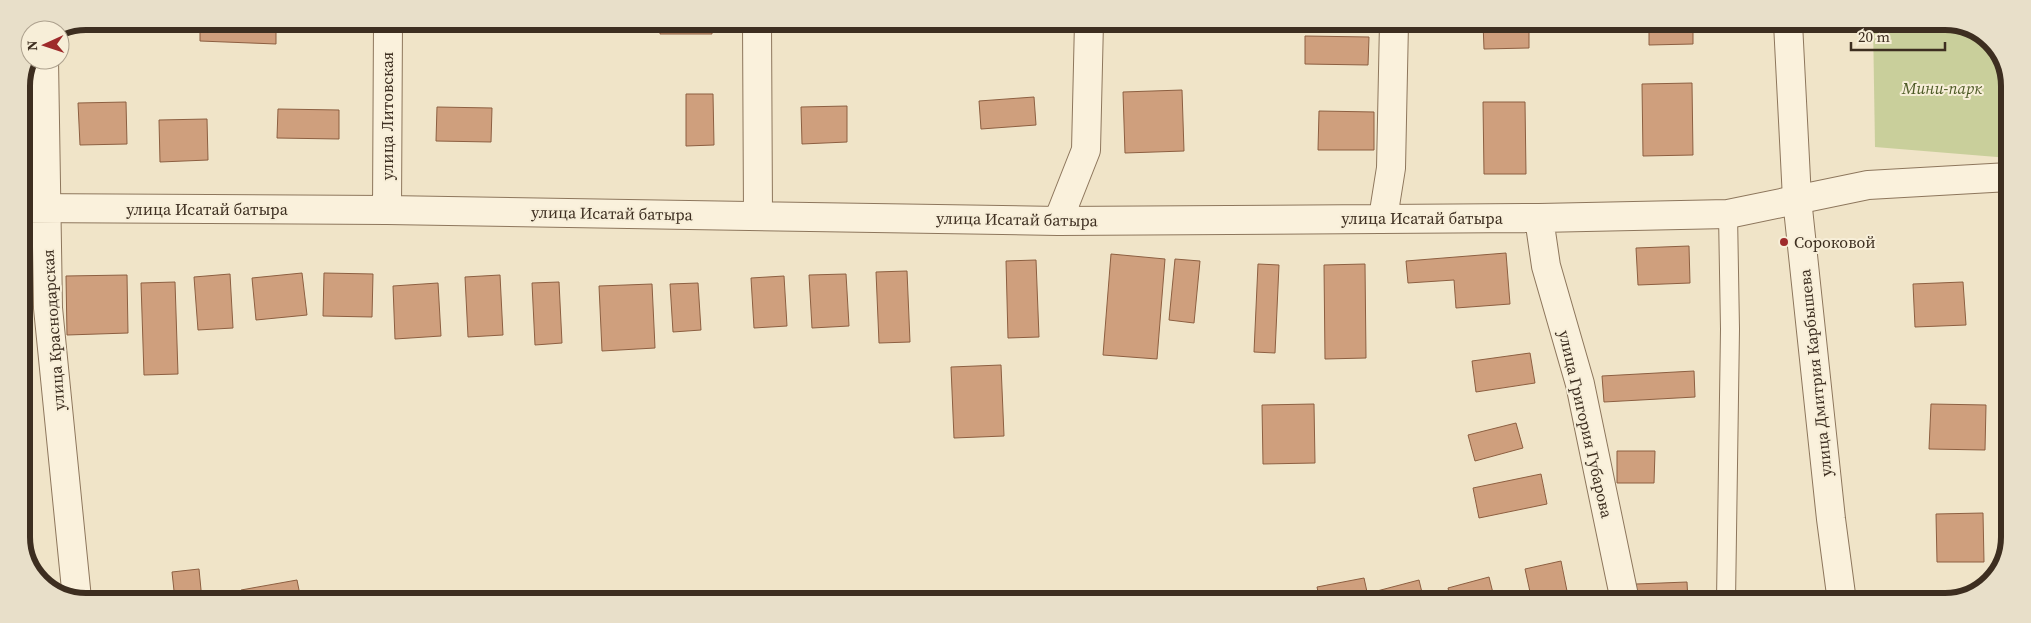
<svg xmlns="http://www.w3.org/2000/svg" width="2031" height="623" font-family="'Source Serif 4',serif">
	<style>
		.green { fill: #c9cf9b }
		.building { fill: #cf9f7d; stroke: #8d5f41 }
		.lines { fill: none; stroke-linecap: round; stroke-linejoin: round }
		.service-casing { stroke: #8d765c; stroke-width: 20 }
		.minor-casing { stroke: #8d765c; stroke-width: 30 }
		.tertiary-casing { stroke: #8d765c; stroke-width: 30 }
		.service { stroke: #faf1dc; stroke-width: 18 }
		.minor { stroke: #faf1dc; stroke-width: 28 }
		.tertiary { stroke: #faf1dc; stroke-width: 28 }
		.poi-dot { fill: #9e2a2b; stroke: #f7eed8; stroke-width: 2 }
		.labels { text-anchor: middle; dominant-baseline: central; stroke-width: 4; stroke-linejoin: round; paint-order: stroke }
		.park-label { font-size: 16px; font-style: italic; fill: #4d5a26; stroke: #f7eed8 }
		.street-label { font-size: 16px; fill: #3d2e20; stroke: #f7eed8 }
		.poi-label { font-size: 16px; fill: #3d2e20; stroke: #f7eed8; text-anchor: start }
		.rim { fill: none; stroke: #3d2e20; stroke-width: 6 }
	</style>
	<rect width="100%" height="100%" fill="#f0e4c8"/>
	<path class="green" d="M1873 23 1962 24 1994 44 2010 82 2009 158 1875 147Z"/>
	<path class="building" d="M86 21H186V22L82 23Z
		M200 21H276V44L200 41Z
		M660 22H712V34H660Z
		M806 22H857L858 29 806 31Z
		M1132 23H1196V29L1132 30Z
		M1483 23H1529V48L1484 49Z
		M1649 23H1693V44L1649 45Z
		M1305 36 1369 37 1368 65 1305 64Z
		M1692 83 1693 155 1643 156 1642 84Z
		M1182 90 1184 151 1125 153 1123 92Z
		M686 94H713L714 145 686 146Z
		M1034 97 1036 125 981 129 979 101Z
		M126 102 127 144 80 145 78 103Z
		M1483 102H1525L1526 174H1484Z
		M847 106V142L802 144 801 107Z
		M437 107 492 108 491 142 436 141Z
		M278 109 339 110V139L277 138Z
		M1319 111 1374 112V150H1318Z
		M207 119 208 160 160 162 159 120Z
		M1689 246 1690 283 1638 285 1636 248Z
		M1506 253 1510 304 1456 308 1454 280 1408 283 1406 261Z
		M1111 254 1165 259 1157 359 1103 355Z
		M1175 259 1200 261 1194 323 1169 320Z
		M1036 260 1039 337 1008 338 1006 261Z
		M1258 264 1279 265 1275 353 1254 352Z
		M1365 264 1366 358 1325 359 1324 265Z
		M907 271 910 342 879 343 876 272Z
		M302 273 307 315 256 320 252 278Z
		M324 273 373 274 372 317 323 316Z
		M230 274 233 328 198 330 194 277Z
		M846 274 849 326 812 328 809 275Z
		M127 275 128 333 67 335 66 276Z
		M500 275 503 335 468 337 465 277Z
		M784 276 787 326 754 328 751 278Z
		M175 282 178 374 144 375 141 283Z
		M559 282 562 343 535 345 532 283Z
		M1963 282 1966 325 1915 327 1913 284Z
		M438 283 441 336 395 339 393 286Z
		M698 283 701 330 673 332 670 284Z
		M652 284 655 348 602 351 599 286Z
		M1530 353 1535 383 1476 392 1472 361Z
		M1001 365 1004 436 954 438 951 367Z
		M1694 371 1695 397 1604 402 1602 376Z
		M1314 404 1315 463 1263 464 1262 405Z
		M1931 404 1986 405 1985 450 1929 449Z
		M1516 423 1523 448 1475 461 1468 435Z
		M1617 451H1655L1654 483H1617Z
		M1541 474 1547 504 1479 518 1473 488Z
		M1983 513 1984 562H1937L1936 514Z
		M1561 561 1569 601H1532L1525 569Z
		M199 569 202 600H175L172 572Z
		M1489 577 1495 601H1451L1448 588Z
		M1364 578 1369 601H1320L1317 587Z
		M297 580 301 600H243L241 590Z
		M1419 580 1424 601H1380L1377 591Z
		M1687 582 1688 601H1637L1636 584Z
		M154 591 155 600 100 599V595Z"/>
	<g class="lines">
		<g class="service-casing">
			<path id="service" d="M1726 601 1730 329 1728 214"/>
		</g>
		<g class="minor-casing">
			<path id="minor" d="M757 22 758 215
				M44 60 48 308 77 599
				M21 208 387 210 1058 221 1539 218 1728 214 1868 185 2009 177
				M387 210 388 22
				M1383 218 1391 168 1394 23
				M1539 218 1546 266 1580 384 1625 601
				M1058 221 1086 150 1089 22"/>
		</g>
		<g class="tertiary-casing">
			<path id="tertiary" d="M1788 23 1797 199 1831 519 1842 602"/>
		</g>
		<use href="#service" class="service"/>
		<use href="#minor" class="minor"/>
		<use href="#tertiary" class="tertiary"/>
	</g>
	<circle class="poi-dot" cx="1784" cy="242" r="5"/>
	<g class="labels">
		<g class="park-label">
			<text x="1942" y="88">Мини-парк</text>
		</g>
		<g class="street-label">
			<text transform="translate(387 116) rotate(-90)">улица Литовская</text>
			<text x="207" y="209">улица Исатай батыра</text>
			<text transform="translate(612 213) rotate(1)">улица Исатай батыра</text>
			<text x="1422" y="218">улица Исатай батыра</text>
			<text transform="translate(1017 219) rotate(1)">улица Исатай батыра</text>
			<text transform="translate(53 330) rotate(-94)">улица Краснодарская</text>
			<text transform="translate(1815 373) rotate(-96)">улица Дмитрия Карбышева</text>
			<text transform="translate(1586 424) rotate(77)">улица Григория Губарова</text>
		</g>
		<g class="poi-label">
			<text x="1794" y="242">Сороковой</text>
		</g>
	</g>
	<path d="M0 0H2031V623H0ZM86 30H1945A56 56 0 0 1 2001 86V537A56 56 0 0 1 1945 593H86A56 56 0 0 1 30 537V86A56 56 0 0 1 86 30Z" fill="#e8dfc9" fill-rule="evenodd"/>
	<path class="rim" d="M86 30H1945A56 56 0 0 1 2001 86V537A56 56 0 0 1 1945 593H86A56 56 0 0 1 30 537V86A56 56 0 0 1 86 30Z"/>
	<g transform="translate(45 45) rotate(267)"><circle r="24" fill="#f7eed8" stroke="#ada18e"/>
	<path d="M0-4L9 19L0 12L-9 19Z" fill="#9e2a2b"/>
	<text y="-8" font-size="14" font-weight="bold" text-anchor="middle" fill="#3d2e20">N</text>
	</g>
	<path d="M1851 42v8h94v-8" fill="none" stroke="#3d2e20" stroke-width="2.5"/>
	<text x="1858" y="42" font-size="15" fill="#3d2e20" stroke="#f7eed8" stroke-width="4" paint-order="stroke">20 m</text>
</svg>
